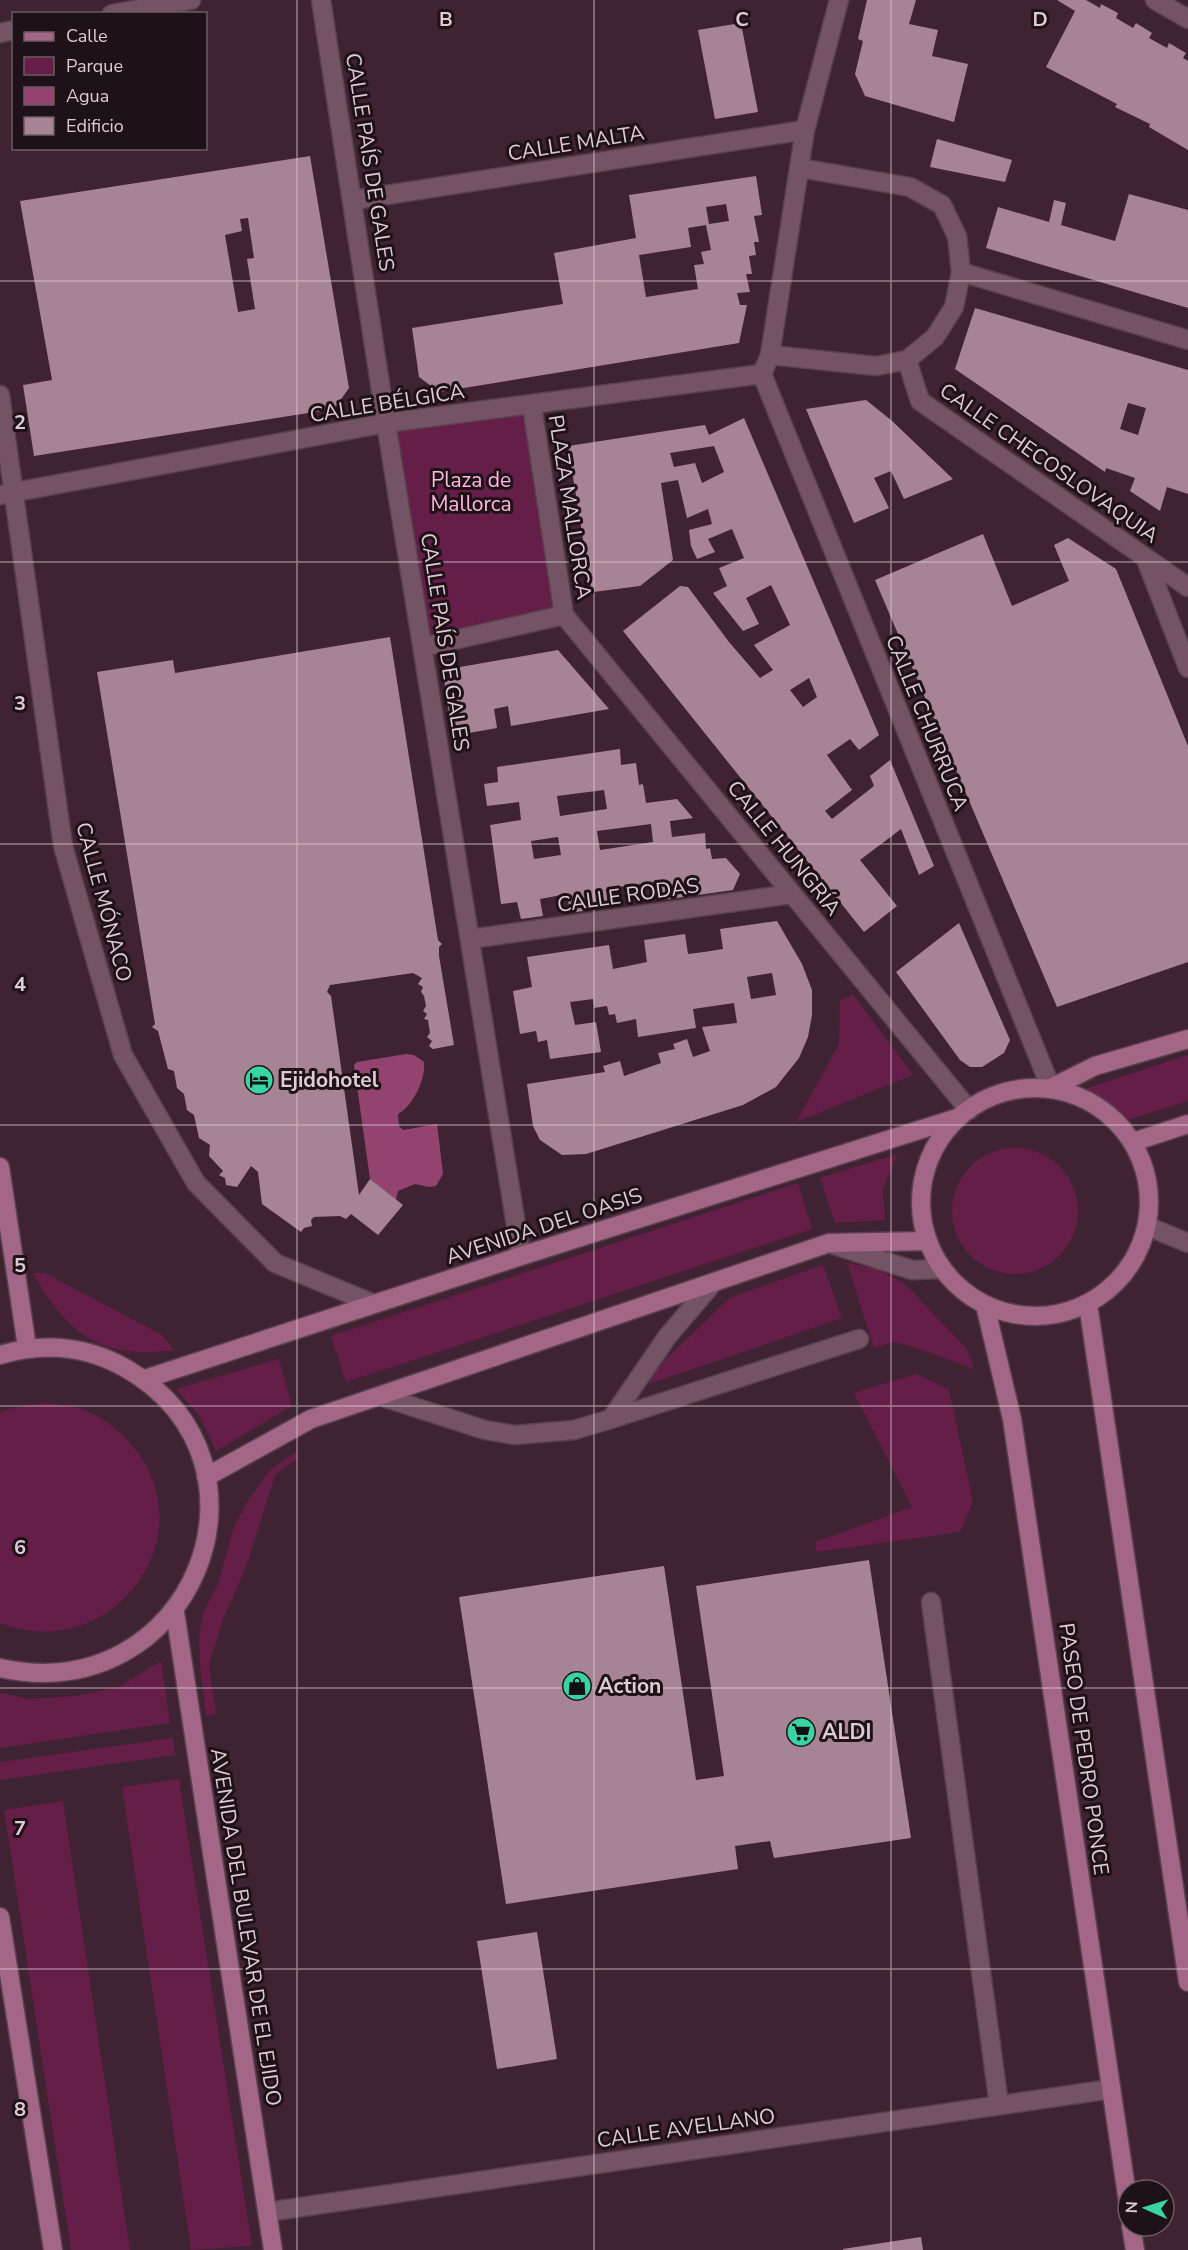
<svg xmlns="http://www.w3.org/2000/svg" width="1188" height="2250" font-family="'Nunito Sans',sans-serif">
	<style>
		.green { fill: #641e47 }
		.water { fill: #93436f }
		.building { fill: #a78495; fill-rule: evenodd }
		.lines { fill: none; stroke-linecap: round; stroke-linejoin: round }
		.minor-casing { stroke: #5a414e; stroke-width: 21 }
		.major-casing { stroke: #5a414e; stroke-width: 21 }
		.minor { stroke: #745364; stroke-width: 18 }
		.major { stroke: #a36686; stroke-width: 18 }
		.grid { fill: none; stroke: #dfcbd4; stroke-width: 1.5; stroke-opacity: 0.55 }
		.labels { text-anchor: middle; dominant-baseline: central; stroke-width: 6; stroke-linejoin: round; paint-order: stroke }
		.street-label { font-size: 21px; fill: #dfcbd4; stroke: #1f1118 }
		.park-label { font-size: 21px; fill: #feb9db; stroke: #1f1118 }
		.poi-label { font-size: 21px; font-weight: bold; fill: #dfcbd4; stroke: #1f1118; text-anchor: start }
		.grid-label { font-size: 20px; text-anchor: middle; font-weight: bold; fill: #dfcbd4; stroke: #1f1118; stroke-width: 6; stroke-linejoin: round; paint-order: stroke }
	</style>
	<rect width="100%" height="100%" fill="#402332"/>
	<path class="green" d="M532 406 564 615 423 647 386 423Z
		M853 994 913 1075 796 1122 839 1044 840 1001Z
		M1188 1055V1101L1125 1121C1118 1104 1100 1097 1085 1089Z
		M952 1211a63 63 0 1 1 126 0a63 63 0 1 1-126 0Z
		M897 1154 883 1190 885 1220 835 1223 820 1178Z
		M798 1183 812 1229 346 1382 331 1336Z
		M847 1263 877 1269 904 1283 967 1349 974 1369 908 1345 893 1342 874 1348Z
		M823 1265 842 1318 649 1384 655 1369 731 1297Z
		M33 1273H45L162 1335 174 1350C101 1360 68 1335 33 1273Z
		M279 1359 292 1406 216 1451 199 1415 176 1389Z
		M916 1374 949 1389 973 1502 960 1532 816 1552 815 1542 912 1507 854 1393Z
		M45 1403C57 1405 70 1405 81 1409 100 1415 116 1428 129 1442 211 1531 114 1667 0 1623V1413L8 1409Z
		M296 1452 299 1457 275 1475 248 1562 223 1620 209 1664 216 1714 206 1716 200 1665 199 1638 203 1613 218 1584 234 1527 247 1502 270 1470Z
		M161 1661 170 1723 0 1748V1693L29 1699 75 1696 119 1687Z
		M173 1738 175 1755 0 1780V1762Z
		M179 1779 252 2246 191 2250 122 1787Z
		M63 1801 130 2250H71L4 1810Z"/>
	<path class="water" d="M406 1054 414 1055 424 1062C426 1079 413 1106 398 1114L399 1126 403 1130 437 1124 443 1174 436 1186 429 1187 415 1184 398 1191 396 1200 370 1179 354 1065 357 1062Z"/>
	<path class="building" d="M867 0H916L909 24 938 30 932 56 968 64 954 122 865 96 855 74 863 41 858 39Z
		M1057 0H1086L1100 8 1101 4 1118 13 1116 18 1133 28 1136 23 1152 33 1149 38 1167 48 1169 43 1186 53 1183 58 1188 61V150L1149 127 1150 124 1115 107 1117 104 1046 67 1075 11Z
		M741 23 758 112 715 119 698 30Z
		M937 139 1012 160 1005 182 930 167Z
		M310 156 349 388 334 409 34 456 23 385 52 380 20 201ZM248 218 254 258 247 259 255 309 238 312 225 235 242 231 240 219Z
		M756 176 762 215 754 216 759 242H754L756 255 749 256 752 274H746L750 292 737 293 740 305H747L739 343 439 392 419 377 412 328 563 304 554 253 636 238 629 195ZM726 204 729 221 709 224 706 207ZM706 225 711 250 701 252 704 264 694 265 698 289 646 297 639 255 691 247 688 228Z
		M1129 194 1188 210V308L986 248 998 207 1049 222 1054 200 1066 203 1061 225 1115 241Z
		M975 308 1188 370V494L1167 487 1160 511 1130 491 1135 478 1106 468 1105 472 955 369ZM1128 403 1146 408 1138 435 1120 429Z
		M866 400 891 420 953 479 904 499 891 471 874 478 889 508 854 523 806 409Z
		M744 418 879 735 859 750 850 739 827 755 852 790 825 811 832 819 874 786 870 776 890 760 934 866 919 875 901 829 860 860 897 906 864 932 623 631 680 586 688 587 729 642 760 678 773 670 754 645 790 625 771 585 746 598 759 624 743 631 713 593 727 586 719 568 744 558 732 529 708 539 715 552 697 559 691 546 689 530 712 524 708 509 687 518 678 480 661 483 673 560 640 586 593 592 591 589 568 446 705 425 709 435ZM714 446 724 472 702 483 695 463 674 467 670 453ZM809 678 817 697 803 707 790 690Z
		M983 534 1012 606 1069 581 1054 545 1068 538 1116 569 1188 746V962L1057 1007 875 580Z
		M390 637 438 940 442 944 439 947V956L454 1045 433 1049 429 1046 432 1041 427 1037 430 1033 428 1020 424 1019 427 1014 423 1011 426 1006 424 996 421 992 423 987 418 984 422 978 413 973 330 985 327 992 331 996 359 1195 370 1179 403 1205 378 1235 351 1214 346 1219 340 1216 314 1217 311 1220 312 1226 304 1228 301 1232 262 1204 258 1172 251 1166 237 1187 226 1185 225 1178 219 1175 223 1171 209 1156 210 1145 199 1138 194 1115 187 1110 184 1094 177 1088 174 1071 168 1069 158 1031 152 1027 155 1024 97 672 173 660 175 673Z
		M558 650 609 709 511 726 508 706 494 709 497 728 452 736 443 670Z
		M620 749 621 765 636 763 639 785 643 784 646 803 677 799 693 818 670 821 672 837 705 833 706 849 710 848 712 859 726 858 740 874 733 890 662 900 659 882 632 885 606 889 608 907 570 913 567 894 540 899 543 916 521 919 517 902 501 904 490 825 521 820 519 802 487 806 484 784 498 782 497 767ZM604 790 607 809 560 816 557 796ZM651 824 653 842 600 850 597 831ZM558 837 561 855 534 859 531 841Z
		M777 921 802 964 812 990V1015L808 1037 799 1058 776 1087 743 1105 586 1154 562 1155 540 1140 533 1126 527 1084 605 1072 603 1066 620 1061 624 1076 661 1063 658 1053 675 1049 673 1044 687 1039 693 1057 710 1051 702 1027 737 1023 734 1003 693 1009 696 1028 638 1037 636 1019 617 1023 615 1014 609 1015 607 1006 594 1008 593 999 570 1002 575 1025 596 1022 601 1052 550 1059 547 1040 538 1042 536 1031 520 1034 513 991 532 987 527 957 609 945 613 969 647 962 644 940 685 934 688 954 704 952 723 949 720 929ZM772 973 776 995 751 999 747 977Z
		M959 923 1010 1040 1004 1053 982 1067H970L960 1060 896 972Z
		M869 1560 911 1838 774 1858 770 1841 735 1846 738 1869 506 1904 459 1597 664 1566 696 1780 724 1776 696 1586Z
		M537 1932 557 2059 497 2069 477 1941Z
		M921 2237 923 2250H843V2249Z"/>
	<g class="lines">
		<g class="minor-casing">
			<path id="minor" d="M321 0 386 423 521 1256
				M1155 0 1188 19
				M112 14 191 0
				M0 33 14 30
				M354 200 805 130
				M961 272 1188 340
				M770 355 876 366 907 360 935 337 954 307 961 272 957 236 942 205 910 187 800 168
				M907 360 920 401 1188 587
				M762 374 1051 1088
				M0 395 63 846 123 1055 196 1183 275 1263 374 1304
				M532 406 564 615
				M0 495 386 423 762 374 770 355 805 130 839 0
				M1145 557 1188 668
				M564 615 969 1110
				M423 647 564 615
				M470 939 792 894
				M1147 1226 1188 1243
				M831 1244 912 1270 942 1269
				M383 1397 485 1430 515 1435 574 1430 611 1419 859 1339
				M611 1419 667 1337 713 1283
				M931 1602 999 2105
				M267 2212 1111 2089"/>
		</g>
		<g class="major-casing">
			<path id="major" d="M921 1202a114 114 0 1 1 228 0a114 114 0 1 1-228 0Z
				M1051 1088 1095 1066 1188 1039
				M1133 1142 1188 1124
				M0 1167 27 1347
				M1088 1304 1188 1982
				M985 1305 1012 1419 1128 2202
				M0 1355C44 1342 87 1346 127 1369 290 1464 192 1710 0 1668
				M145 1379 521 1256 957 1118
				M206 1477 311 1419 829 1243 927 1241
				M175 1612 273 2250
				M0 1917 53 2250
				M1131 2226 1135 2250"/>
		</g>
		<use href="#minor" class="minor"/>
		<use href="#major" class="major"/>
	</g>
	<path class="grid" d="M297 0V2250M594 0V2250M891 0V2250M0 281H1188M0 562H1188M0 844H1188M0 1125H1188M0 1406H1188M0 1688H1188M0 1969H1188"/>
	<defs>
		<g id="hotel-disc" transform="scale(1.5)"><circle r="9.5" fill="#38d4a6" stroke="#1f1118"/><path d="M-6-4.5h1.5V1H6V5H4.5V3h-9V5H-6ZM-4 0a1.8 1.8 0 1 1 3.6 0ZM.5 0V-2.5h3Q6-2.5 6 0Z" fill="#111"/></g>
		<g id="shop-disc" transform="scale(1.5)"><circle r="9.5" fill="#38d4a6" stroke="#1f1118"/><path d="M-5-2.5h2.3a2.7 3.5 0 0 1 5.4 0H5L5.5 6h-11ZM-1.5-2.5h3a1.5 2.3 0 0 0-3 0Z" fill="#111"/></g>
		<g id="supermarket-disc" transform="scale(1.5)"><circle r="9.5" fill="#38d4a6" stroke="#1f1118"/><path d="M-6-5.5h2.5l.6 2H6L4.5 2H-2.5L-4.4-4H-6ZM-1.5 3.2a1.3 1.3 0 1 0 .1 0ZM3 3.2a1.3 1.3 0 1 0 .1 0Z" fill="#111"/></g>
	</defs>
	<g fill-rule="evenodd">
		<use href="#hotel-disc" x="259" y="1080"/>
		<use href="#shop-disc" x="577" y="1686"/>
		<use href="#supermarket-disc" x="801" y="1732"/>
	</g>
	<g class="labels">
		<g class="street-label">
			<text transform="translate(576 143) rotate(-9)">CALLE MALTA</text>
			<text transform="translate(370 162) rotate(81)">CALLE PAÍS DE GALES</text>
			<text transform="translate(387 403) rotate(-9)">CALLE BÉLGICA</text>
			<text transform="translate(1049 463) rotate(35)">CALLE CHECOSLOVAQUIA</text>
			<text transform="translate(570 507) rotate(81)">PLAZA MALLORCA</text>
			<text transform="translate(445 642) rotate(81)">CALLE PAÍS DE GALES</text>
			<text transform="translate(927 723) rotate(68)">CALLE CHURRUCA</text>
			<text transform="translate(784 848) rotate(51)">CALLE HUNGRÍA</text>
			<text transform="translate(628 895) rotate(-8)">CALLE RODAS</text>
			<text transform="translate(104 902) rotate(75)">CALLE MÓNACO</text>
			<text transform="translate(544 1226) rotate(-18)">AVENIDA DEL OASIS</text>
			<text transform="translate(1084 1749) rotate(82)">PASEO DE PEDRO PONCE</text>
			<text transform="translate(246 1927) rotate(81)">AVENIDA DEL BULEVAR DE EL EJIDO</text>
			<text transform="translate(686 2128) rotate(-8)">CALLE AVELLANO</text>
		</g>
		<g class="park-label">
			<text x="471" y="480">Plaza de<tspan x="471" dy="24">Mallorca</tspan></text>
		</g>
		<g class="poi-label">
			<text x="280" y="1080">Ejidohotel</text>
			<text x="598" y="1686">Action</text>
			<text x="822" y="1732">ALDI</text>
		</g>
	</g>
	<g class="grid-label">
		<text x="446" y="26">B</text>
		<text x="742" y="26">C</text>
		<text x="1040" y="26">D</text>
		<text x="20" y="429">2</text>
		<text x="20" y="710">3</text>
		<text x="20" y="991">4</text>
		<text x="20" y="1272">5</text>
		<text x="20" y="1554">6</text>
		<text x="20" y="1835">7</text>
		<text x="20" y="2116">8</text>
	</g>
	<rect x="12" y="12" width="195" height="138" fill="#1f1118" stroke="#6c5b63" stroke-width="1.5"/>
	<rect x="24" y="32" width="30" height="9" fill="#a36686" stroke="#6c5b63" stroke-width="1.5"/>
	<text x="66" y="42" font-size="18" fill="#dfcbd4">Calle</text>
	<rect x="24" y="57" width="30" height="18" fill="#641e47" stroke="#6c5b63" stroke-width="1.5"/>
	<text x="66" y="72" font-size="18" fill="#dfcbd4">Parque</text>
	<rect x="24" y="87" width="30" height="18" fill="#93436f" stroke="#6c5b63" stroke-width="1.5"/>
	<text x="66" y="102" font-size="18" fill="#dfcbd4">Agua</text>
	<rect x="24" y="117" width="30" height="18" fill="#a78495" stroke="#6c5b63" stroke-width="1.5"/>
	<text x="66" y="132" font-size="18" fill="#dfcbd4">Edificio</text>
	<g transform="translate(1146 2208) rotate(273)"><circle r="28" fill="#1f1118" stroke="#6c5b63" stroke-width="1.5"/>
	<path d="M0-4.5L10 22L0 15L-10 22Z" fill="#38d4a6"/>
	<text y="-9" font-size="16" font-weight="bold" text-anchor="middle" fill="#dfcbd4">N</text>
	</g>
</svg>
